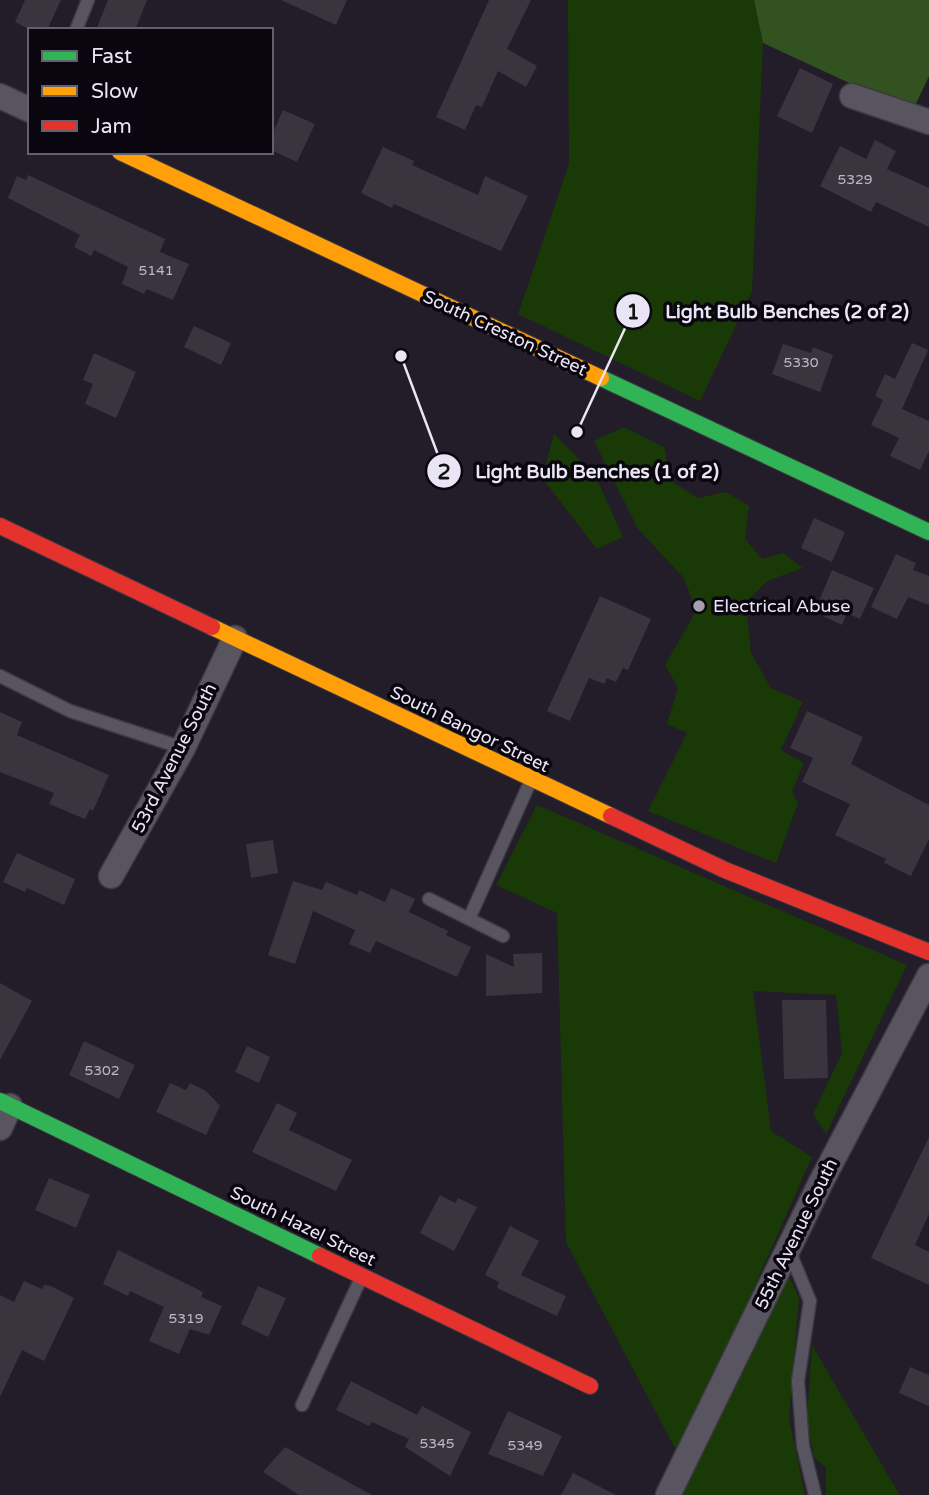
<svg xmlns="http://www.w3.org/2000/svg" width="929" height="1495" font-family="'Varela Round',sans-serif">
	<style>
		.green { fill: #193a06 }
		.forest { fill: #325320 }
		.building { fill: #3a343f }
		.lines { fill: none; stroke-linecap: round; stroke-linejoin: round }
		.lane-casing { stroke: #3c3942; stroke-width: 15 }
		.street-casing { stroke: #3c3942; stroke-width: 27 }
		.fast-casing { stroke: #3c3942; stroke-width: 18 }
		.slow-casing { stroke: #3c3942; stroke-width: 18 }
		.jam-casing { stroke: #3c3942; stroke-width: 18 }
		.lane { stroke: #595560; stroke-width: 12 }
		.street { stroke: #595560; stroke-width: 24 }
		.fast { stroke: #30b455; stroke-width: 16 }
		.slow { stroke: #ff9f0a; stroke-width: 16 }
		.jam { stroke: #e5322d; stroke-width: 16 }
		.poi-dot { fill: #a49fae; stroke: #09060f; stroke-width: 2.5 }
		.labels { text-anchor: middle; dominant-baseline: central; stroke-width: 7; stroke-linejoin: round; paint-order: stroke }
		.number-label { font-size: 14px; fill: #beb9c8 }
		.street-label { font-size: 18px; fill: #eae5f5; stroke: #09060f }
		.poi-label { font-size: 18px; fill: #eae5f5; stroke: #09060f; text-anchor: start }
		.leader { fill: none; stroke: #eae5f5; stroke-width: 2.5 }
		.callout-dot { fill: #eae5f5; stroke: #09060f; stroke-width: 2.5 }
		.mark-label { font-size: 21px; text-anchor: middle; font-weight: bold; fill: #111 }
		.callout-label { font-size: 19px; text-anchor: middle; font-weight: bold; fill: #eae5f5; stroke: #09060f; stroke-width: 7; stroke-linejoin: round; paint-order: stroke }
	</style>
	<rect width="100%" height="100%" fill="#221d29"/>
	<path class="green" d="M568 0H754L763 43 752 292 700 401 518 314 569 164Z
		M624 427 664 447 671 481 698 498 726 492 749 506 745 539 762 559 783 553 803 568 767 581 746 602 751 653 771 688 803 702 781 750 804 763 792 792 798 803 776 863 648 811 687 733 667 724 678 688 665 665 696 611 684 578 638 529 594 441Z
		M554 434 595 475 623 537 597 549 542 478Z
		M537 805 907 965 826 1134 813 1114 842 1053 836 995 753 991 771 1131 812 1157 679 1456 566 1242 557 913 496 885Z
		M788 1274 799 1298 789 1418 805 1495H683Z
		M812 1345 889 1477 900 1495H826V1467L814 1458 807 1421Z"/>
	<path class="forest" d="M754 0H929V76L912 112 763 43Z"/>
	<path class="building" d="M25 0H61L47 30H31L15 22Z
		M108 0H147L135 30H96Z
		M281 0H347L336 25Z
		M489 0H531L507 49 537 66 526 87 498 71 482 107 476 105 465 130 436 117Z
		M800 68 833 84 812 133 777 116Z
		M283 110 315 124 297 162 271 150V137Z
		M875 140 896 151 887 169 929 188V227L876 202 871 212 820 186 840 146 866 159Z
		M383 147 414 161 412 165 478 195 485 176 528 196 501 251 394 204 392 208 361 193Z
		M28 175 165 239 160 252 189 264 173 300 147 289 144 294 122 284 128 267 94 250 91 256 74 247 80 235 8 198 17 176 26 180Z
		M194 326 231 343 221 365 184 347Z
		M912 343 928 350 902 409 929 421V451L920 470 890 456 899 438 871 425 883 400 875 396 885 374 895 379Z
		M783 344 811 353 813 347 833 355 820 392 772 374Z
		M94 353 136 372 116 418 85 404 93 384 83 380Z
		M814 518 845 532 832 562 801 548Z
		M896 554 916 563 913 570 929 576V605L908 597 897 619 871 607Z
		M832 570 874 588 860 619 847 613 842 625 823 616 828 605 819 601Z
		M600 596 651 619 628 670 623 668 616 682 607 678 604 684 589 678 570 721 547 711Z
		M807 711 863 737 851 764 929 805V839L911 876 884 863 886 859 835 835 850 804 802 782 813 758 790 748Z
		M0 712 22 722 17 735 109 775 93 811 90 809 85 819 49 804 54 793 0 772Z
		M273 840 278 873 251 878 246 844Z
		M17 853 75 879 64 905 27 888 25 892 3 882Z
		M293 881 322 890 326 882 357 895 359 890 385 902 391 888 415 899 409 912 448 931 446 935 471 947 457 977 376 941 370 953 349 944 355 930 313 911 295 964 268 955Z
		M542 953V993L486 996V954L514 967 513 954Z
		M0 983 32 1001 0 1060Z
		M782 1000H826L828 1078 784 1079Z
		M84 1041 135 1065 119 1099 69 1075Z
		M247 1046 270 1057 259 1083 235 1072Z
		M170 1083 186 1090 190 1083 206 1091 220 1106 206 1135 156 1112Z
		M277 1103 297 1113 289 1130 352 1160 336 1191 252 1152Z
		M929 1137V1214L915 1245 929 1252V1285L871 1258Z
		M49 1178 90 1195 76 1228 35 1210Z
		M440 1195 455 1203 458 1198 477 1207 454 1251 420 1233Z
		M510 1226 539 1241 521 1275 566 1296 557 1316 497 1288 499 1282 485 1275Z
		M118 1250 203 1292 201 1297 222 1306 209 1335 190 1329 179 1354 149 1341 164 1307 130 1291 128 1296 103 1284Z
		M24 1281 42 1289 44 1285 51 1286 74 1298 44 1361 22 1350 0 1397V1295L14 1302Z
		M258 1286 286 1298 268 1337 241 1324Z
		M910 1367 929 1375V1406L899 1393Z
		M351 1381 417 1415 422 1406 471 1432 450 1476 405 1447 409 1439 372 1422 369 1426 336 1410Z
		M508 1411 562 1436 543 1476 488 1454Z
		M285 1447 310 1461 372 1495H299L263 1472Z
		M573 1473 616 1495H561Z"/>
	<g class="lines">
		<g class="lane-casing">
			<path id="lane" d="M76 30 88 0
				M0 676 70 711 183 748
				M429 899 503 936
				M469 919 531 780
				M789 1250 810 1301 798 1381 803 1446 815 1495
				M302 1405 362 1276"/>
		</g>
		<g class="street-casing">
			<path id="street" d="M0 96 30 110
				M852 96 929 122
				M111 876 183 748 235 638
				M0 1128 10 1106
				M668 1495 821 1182 929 976"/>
		</g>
		<g class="fast-casing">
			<path id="fast" d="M601 378 929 532
				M0 1101 320 1256"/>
		</g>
		<g class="slow-casing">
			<path id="slow" d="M120 152 601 378
				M212 627 611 816"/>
		</g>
		<g class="jam-casing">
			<path id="jam" d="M0 526 212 627
				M611 816 725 870 929 952
				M320 1256 590 1386"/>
		</g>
		<use href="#lane" class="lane"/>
		<use href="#street" class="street"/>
		<use href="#fast" class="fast"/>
		<use href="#slow" class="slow"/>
		<use href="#jam" class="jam"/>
	</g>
	<circle class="poi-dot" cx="699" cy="606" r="7"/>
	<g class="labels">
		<g class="number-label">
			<text x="855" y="179">5329</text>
			<text x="156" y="270">5141</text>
			<text x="801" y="362">5330</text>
			<text x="102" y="1070">5302</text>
			<text x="186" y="1318">5319</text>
			<text x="437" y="1443">5345</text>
			<text x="525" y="1445">5349</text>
		</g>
		<g class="street-label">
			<text transform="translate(505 333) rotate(25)">South Creston Street</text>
			<text transform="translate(470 729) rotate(26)">South Bangor Street</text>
			<text transform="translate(174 758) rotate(-63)">53rd Avenue South</text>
			<text transform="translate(303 1226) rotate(26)">South Hazel Street</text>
			<text transform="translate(796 1234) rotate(-64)">55th Avenue South</text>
		</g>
		<g class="poi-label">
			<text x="713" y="606">Electrical Abuse</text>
		</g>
	</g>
	<path class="leader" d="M577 432L633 311M401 356L444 471"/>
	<g class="callout-dot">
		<circle cx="577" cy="432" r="7"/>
		<circle cx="401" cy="356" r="7"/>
		<circle cx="633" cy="311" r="18"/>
		<circle cx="444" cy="471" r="18"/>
	</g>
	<g class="mark-label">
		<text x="633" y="319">1</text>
		<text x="444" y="479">2</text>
	</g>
	<g class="callout-label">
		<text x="787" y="318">Light Bulb Benches (2 of 2)</text>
		<text x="597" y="478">Light Bulb Benches (1 of 2)</text>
	</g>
	<rect x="28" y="28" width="245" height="126" fill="#09060f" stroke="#635f6b" stroke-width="2"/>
	<rect x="42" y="51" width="35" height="10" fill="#30b455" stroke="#635f6b" stroke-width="2"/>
	<text x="91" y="63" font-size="21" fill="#eae5f5">Fast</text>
	<rect x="42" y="86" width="35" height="10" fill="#ff9f0a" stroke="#635f6b" stroke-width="2"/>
	<text x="91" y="98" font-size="21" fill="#eae5f5">Slow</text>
	<rect x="42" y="121" width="35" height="10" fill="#e5322d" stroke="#635f6b" stroke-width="2"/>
	<text x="91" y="133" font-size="21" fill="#eae5f5">Jam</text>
</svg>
